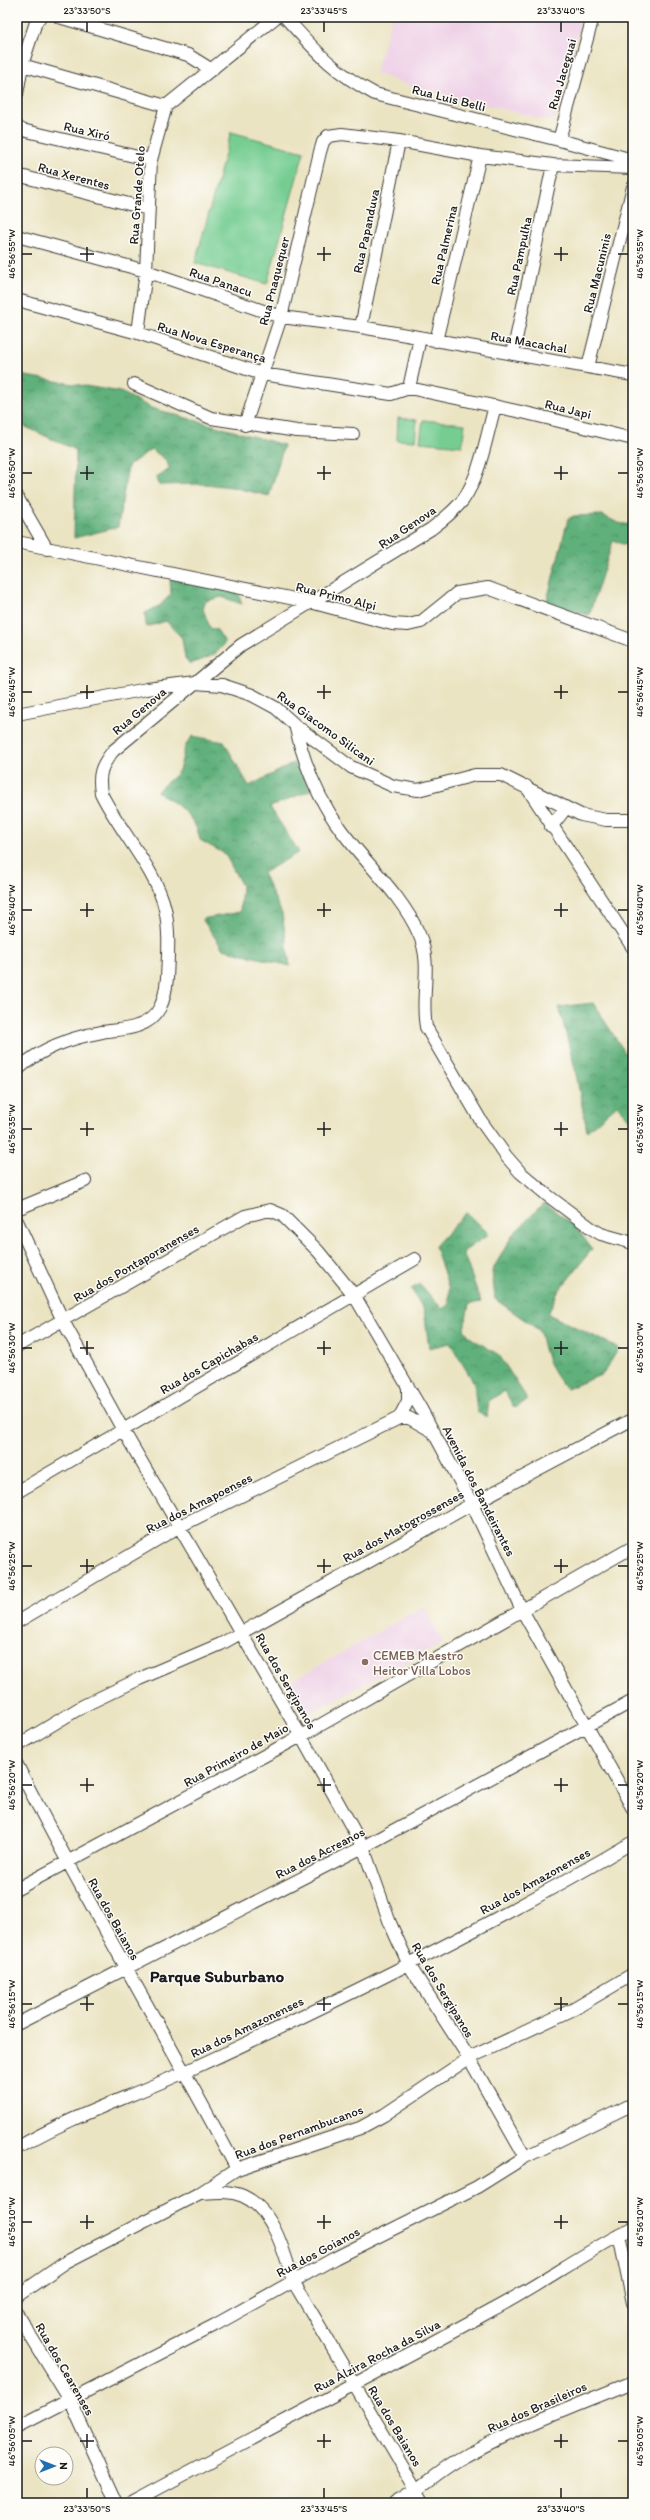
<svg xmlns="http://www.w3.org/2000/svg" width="650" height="2520" font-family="Itim,sans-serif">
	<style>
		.built { fill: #eed0e7 }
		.forest { fill: url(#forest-crowns); stroke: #3e664c }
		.garden { fill: #76cd92; stroke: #497457 }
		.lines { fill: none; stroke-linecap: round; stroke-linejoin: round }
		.minor-casing { stroke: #3b3a35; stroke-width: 14 }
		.minor { stroke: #fff; stroke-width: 12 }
		.ticks { fill: none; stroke: #1c1c1c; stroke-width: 1.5 }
		.education-dot { fill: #8d6e63; stroke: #fdfcf7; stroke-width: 1.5 }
		.labels { text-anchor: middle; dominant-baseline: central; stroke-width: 3; stroke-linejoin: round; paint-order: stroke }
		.street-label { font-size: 13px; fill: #1c1c1c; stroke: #fdfcf7 }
		.education-label { font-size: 13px; fill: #785e54; stroke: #fdfcf7; text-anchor: start }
		.district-label { font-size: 17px; font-weight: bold; fill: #1c1c1c; stroke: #fdfcf7 }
		.neatline { fill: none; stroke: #1c1c1c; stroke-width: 1.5 }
		.ticks-label { font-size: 10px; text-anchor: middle; fill: #1c1c1c }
	</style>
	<defs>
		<pattern id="forest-crowns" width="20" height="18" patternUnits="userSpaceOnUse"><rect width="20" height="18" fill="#60b07c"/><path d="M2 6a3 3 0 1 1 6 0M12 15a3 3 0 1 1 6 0" fill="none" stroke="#4e8e65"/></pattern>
	</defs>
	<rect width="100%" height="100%" fill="#fdfcf7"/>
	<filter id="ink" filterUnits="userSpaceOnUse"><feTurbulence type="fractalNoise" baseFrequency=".025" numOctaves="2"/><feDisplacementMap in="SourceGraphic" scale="8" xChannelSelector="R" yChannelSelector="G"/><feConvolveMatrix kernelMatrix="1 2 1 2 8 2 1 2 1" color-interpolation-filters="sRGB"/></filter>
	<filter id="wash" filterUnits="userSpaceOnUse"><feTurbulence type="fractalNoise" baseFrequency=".012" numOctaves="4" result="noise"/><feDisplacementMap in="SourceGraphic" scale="16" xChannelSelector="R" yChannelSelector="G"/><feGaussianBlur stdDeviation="0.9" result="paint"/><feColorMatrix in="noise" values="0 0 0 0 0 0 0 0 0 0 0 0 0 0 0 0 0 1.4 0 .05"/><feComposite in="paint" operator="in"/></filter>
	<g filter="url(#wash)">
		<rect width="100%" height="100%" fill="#ebe4c3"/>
		<path class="built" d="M392 17H581L556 119 547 120 408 85 375 73Z
			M424 1606 443 1643 307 1714 290 1682Z"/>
		<path class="forest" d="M17 371 20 375 121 392 151 408 284 445 269 496 232 487 204 484 159 485 156 477 170 469 165 459 151 449 128 466 118 527 74 538 76 450 17 423Z
			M602 515 618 523 633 525V547L613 541 589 615 546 604 568 519 574 516Z
			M170 579 237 590 242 604 222 597 206 601 203 609 210 628 217 630 225 642C218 656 204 659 190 664L185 658 182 638 166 621 146 627 145 613 159 606 171 594Z
			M193 736 224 742 249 786 294 763 311 790 270 807 299 852 263 873 282 914 290 966 223 949 202 919 240 912 242 886 225 854 200 840C196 817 177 803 157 792 162 784 175 778 179 770 184 756 182 746 193 736Z
			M593 1003 633 1065V1123L617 1105 587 1131 575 1069 559 1007Z
			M544 1203 575 1226 592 1249 558 1292 548 1314 619 1348 603 1374 567 1389C550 1374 544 1352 540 1331L495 1299 492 1271 513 1234Z
			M467 1212 489 1234 463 1252 481 1302 469 1304 464 1329 471 1338 499 1355 528 1400 514 1408 505 1391 489 1400 487 1417 477 1412 474 1383 450 1343 429 1348 424 1310 411 1289 420 1284 442 1309 449 1305V1289L435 1246Z"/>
		<path class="garden" d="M231 132 304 152 267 284 195 263Z
			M398 418 417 420 415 441 397 440Z
			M423 420 465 424 462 446 420 442Z"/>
	</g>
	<g filter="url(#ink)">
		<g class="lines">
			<g class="minor-casing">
				<path id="minor" d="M59 17 188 55 212 70
					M285 17C316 51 333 72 375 94L559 140 633 160
					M22 65 166 106
					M17 94 22 65 36 22 40 17
					M17 127 22 130 151 160
					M559 140 593 17
					M17 175 148 209
					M17 236 146 271 281 317 361 327 633 375
					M17 300 138 333 262 374 391 394 409 388 526 413 633 439
					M361 327 399 141
					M138 333 146 271 151 160 166 106 276 17
					M436 341 480 156
					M513 353 553 165
					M588 367 633 187
					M134 384 211 418 297 431 353 434
					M409 388 420 338
					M245 425 281 317 320 152 323 142 328 136 342 134 399 141 480 156 553 165 633 168
					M17 497 47 549
					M17 542 314 603 392 624 408 625 421 622 457 593 488 588 633 641
					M17 714 147 689 195 683 222 685 252 695 276 708 295 725 351 767 393 786 418 790 475 775H501L581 815 606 820H633
					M295 725C304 764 317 798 341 830 367 865 401 894 419 934 433 965 420 995 426 1027L481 1121 506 1156 520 1172 547 1195 591 1228 601 1234 633 1243
					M526 786 633 948
					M551 827 566 808
					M17 1070C41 1048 70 1038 102 1032 113 1030 126 1030 137 1026 160 1019 165 1000 167 978 168 955 170 932 165 909 157 871 118 829 101 793 98 774 101 766 113 751L241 645 431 529C443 520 454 511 463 500 480 476 487 434 495 406
					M17 1209 85 1181
					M17 1221 63 1321 123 1430 301 1736 363 1847 390 1923 409 1965 469 2058 525 2157
					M17 1346 245 1216 270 1210 282 1215 318 1251 354 1295 421 1409 472 1504 522 1610 633 1809
					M408 1386V1401L399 1418H409L434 1432
					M17 1492 415 1259
					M17 1622 180 1526 399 1418
					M17 1746 83 1706 139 1679 221 1644 472 1504 633 1419
					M17 1765C86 1902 165 2033 237 2169
					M17 1889 301 1736 633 1547
					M17 2024 363 1847 633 1701
					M17 2148C71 2116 130 2097 187 2071 339 2001 489 1927 633 1842
					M200 2193C214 2192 229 2190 243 2196 274 2210 284 2252 293 2281L424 2503
					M619 2235 633 2303
					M17 2296 66 2262 200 2193 237 2169 360 2128 384 2115 469 2058 574 2009 633 1974
					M17 2314 70 2400 117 2503
					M17 2427 215 2325 335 2258 477 2187 525 2157 633 2104
					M131 2503C251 2438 372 2376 492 2310 540 2285 584 2252 633 2228
					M395 2503C418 2491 436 2473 458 2460 514 2428 574 2406 633 2382"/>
			</g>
			<use href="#minor" class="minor"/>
		</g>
	</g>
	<path class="ticks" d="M87 22V32M324 22V32M561 22V32M87 247V261M324 247V261M561 247V261M22 254H32M80 254H94M317 254H331M554 254H568M618 254H628M87 466V480M324 466V480M561 466V480M22 473H32M80 473H94M317 473H331M554 473H568M618 473H628M87 685V699M324 685V699M561 685V699M22 692H32M80 692H94M317 692H331M554 692H568M618 692H628M87 903V917M324 903V917M561 903V917M22 910H32M80 910H94M317 910H331M554 910H568M618 910H628M87 1122V1136M324 1122V1136M561 1122V1136M22 1129H32M80 1129H94M317 1129H331M554 1129H568M618 1129H628M87 1341V1355M324 1341V1355M561 1341V1355M22 1348H32M80 1348H94M317 1348H331M554 1348H568M618 1348H628M87 1559V1573M324 1559V1573M561 1559V1573M22 1566H32M80 1566H94M317 1566H331M554 1566H568M618 1566H628M87 1778V1792M324 1778V1792M561 1778V1792M22 1785H32M80 1785H94M317 1785H331M554 1785H568M618 1785H628M87 1997V2011M324 1997V2011M561 1997V2011M22 2004H32M80 2004H94M317 2004H331M554 2004H568M618 2004H628M87 2215V2229M324 2215V2229M561 2215V2229M22 2222H32M80 2222H94M317 2222H331M554 2222H568M618 2222H628M87 2434V2448M324 2434V2448M561 2434V2448M22 2441H32M80 2441H94M317 2441H331M554 2441H568M618 2441H628M87 2488V2498M324 2488V2498M561 2488V2498"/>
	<circle class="education-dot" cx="365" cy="1662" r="4"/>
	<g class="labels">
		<g class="street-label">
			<text transform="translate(562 74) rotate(-74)">Rua Jaceguai</text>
			<text transform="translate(449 98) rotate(14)">Rua Luis Belli</text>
			<text transform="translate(87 131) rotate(13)">Rua Xiró</text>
			<text transform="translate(74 176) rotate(15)">Rua Xerentes</text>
			<text transform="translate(137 195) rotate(-86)">Rua Grande Otelo</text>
			<text transform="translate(366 231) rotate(-78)">Rua Papanduva</text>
			<text transform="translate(444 245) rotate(-77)">Rua Palmerina</text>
			<text transform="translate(519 256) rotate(-78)">Rua Pampulha</text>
			<text transform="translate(597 273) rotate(-76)">Rua Macuninis</text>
			<text transform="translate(274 281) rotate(-76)">Rua Pnaquequer</text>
			<text transform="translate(221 282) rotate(19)">Rua Panacu</text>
			<text transform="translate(212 342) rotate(17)">Rua Nova Esperança</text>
			<text transform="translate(529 342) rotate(10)">Rua Macachal</text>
			<text transform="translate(568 409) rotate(14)">Rua Japi</text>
			<text transform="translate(407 527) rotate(-34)">Rua Genova</text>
			<text transform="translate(336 596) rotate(14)">Rua Primo Alpi</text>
			<text transform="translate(139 711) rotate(-40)">Rua Genova</text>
			<text transform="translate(326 728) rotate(36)">Rua Giacomo Silicani</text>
			<text transform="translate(136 1263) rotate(-30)">Rua dos Pontaporanenses</text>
			<text transform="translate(209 1363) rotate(-30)">Rua dos Capichabas</text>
			<text transform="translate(479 1491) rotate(63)">Avenida dos Bandeirantes</text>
			<text transform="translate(199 1503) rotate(-27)">Rua dos Amapoenses</text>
			<text transform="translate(403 1526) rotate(-29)">Rua dos Matogrossenses</text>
			<text transform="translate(286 1681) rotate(60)">Rua dos Sergipanos</text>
			<text transform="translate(236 1755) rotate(-29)">Rua Primeiro de Maio</text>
			<text transform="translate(320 1853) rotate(-27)">Rua dos Acreanos</text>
			<text transform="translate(535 1881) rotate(-29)">Rua dos Amazonenses</text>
			<text transform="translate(114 1919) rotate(61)">Rua dos Baianos</text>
			<text transform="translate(443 1990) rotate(59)">Rua dos Sergipanos</text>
			<text transform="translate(247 2027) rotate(-26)">Rua dos Amazonenses</text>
			<text transform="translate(299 2132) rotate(-20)">Rua dos Pernambucanos</text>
			<text transform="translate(318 2252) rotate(-28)">Rua dos Goianos</text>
			<text transform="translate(377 2356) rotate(-28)">Rua Alzira Rocha da Silva</text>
			<text transform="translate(65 2369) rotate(60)">Rua dos Cearenses</text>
			<text transform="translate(537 2407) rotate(-24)">Rua dos Brasileiros</text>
			<text transform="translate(395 2426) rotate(59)">Rua dos Baianos</text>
		</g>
		<g class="education-label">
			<text x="373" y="1655">CEMEB Maestro<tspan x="373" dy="15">Heitor Villa Lobos</tspan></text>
		</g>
		<g class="district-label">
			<text x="217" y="1976">Parque Suburbano</text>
		</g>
	</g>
	<rect width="650" height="2520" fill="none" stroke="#fdfcf7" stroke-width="44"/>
	<g transform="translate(54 2466) rotate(90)"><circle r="19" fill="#fdfcf7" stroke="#a3a29f"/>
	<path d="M0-3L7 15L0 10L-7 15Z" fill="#1f6fb2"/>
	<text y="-6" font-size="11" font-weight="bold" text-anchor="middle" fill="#1c1c1c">N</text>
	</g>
	<rect x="22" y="22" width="606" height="2476" class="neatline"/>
	<g class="ticks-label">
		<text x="87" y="14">23°33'50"S</text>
		<text x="324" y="14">23°33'45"S</text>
		<text x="561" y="14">23°33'40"S</text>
		<text transform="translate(639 254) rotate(-90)" y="4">46°56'55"W</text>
		<text transform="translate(11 254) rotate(-90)" y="4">46°56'55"W</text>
		<text transform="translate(11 473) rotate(-90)" y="4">46°56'50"W</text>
		<text transform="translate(639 473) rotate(-90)" y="4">46°56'50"W</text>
		<text transform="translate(11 692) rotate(-90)" y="4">46°56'45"W</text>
		<text transform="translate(639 692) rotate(-90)" y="4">46°56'45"W</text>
		<text transform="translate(11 910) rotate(-90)" y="4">46°56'40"W</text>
		<text transform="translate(639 910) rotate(-90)" y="4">46°56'40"W</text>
		<text transform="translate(11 1129) rotate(-90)" y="4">46°56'35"W</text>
		<text transform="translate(639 1129) rotate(-90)" y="4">46°56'35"W</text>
		<text transform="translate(639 1348) rotate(-90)" y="4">46°56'30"W</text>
		<text transform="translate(11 1348) rotate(-90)" y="4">46°56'30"W</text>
		<text transform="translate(11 1566) rotate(-90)" y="4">46°56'25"W</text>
		<text transform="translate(639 1566) rotate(-90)" y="4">46°56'25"W</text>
		<text transform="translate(639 1785) rotate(-90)" y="4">46°56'20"W</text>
		<text transform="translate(11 1785) rotate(-90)" y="4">46°56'20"W</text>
		<text transform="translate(11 2004) rotate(-90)" y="4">46°56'15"W</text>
		<text transform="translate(639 2004) rotate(-90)" y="4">46°56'15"W</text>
		<text transform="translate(639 2222) rotate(-90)" y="4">46°56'10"W</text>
		<text transform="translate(11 2222) rotate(-90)" y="4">46°56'10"W</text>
		<text transform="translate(11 2441) rotate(-90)" y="4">46°56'05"W</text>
		<text transform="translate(639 2441) rotate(-90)" y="4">46°56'05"W</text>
		<text x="87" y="2512">23°33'50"S</text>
		<text x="324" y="2512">23°33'45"S</text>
		<text x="561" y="2512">23°33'40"S</text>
	</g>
</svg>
